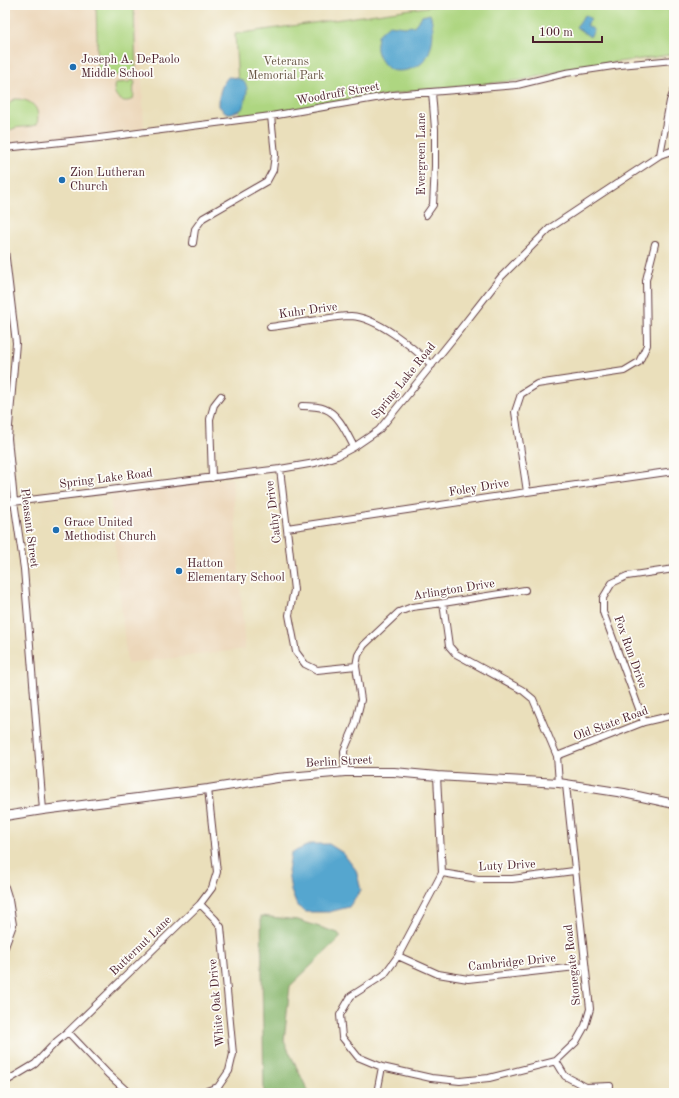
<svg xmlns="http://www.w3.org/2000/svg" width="679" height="1098" font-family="'Old Standard TT',serif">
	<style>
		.built { fill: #ecd7ba }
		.green { fill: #aed681; stroke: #7c7a56 }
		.forest { fill: #8ab76f; stroke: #6a6b4d }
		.water { fill: #54a6cf; stroke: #4f627d }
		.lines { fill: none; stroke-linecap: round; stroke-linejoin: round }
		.minor-casing { stroke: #623c41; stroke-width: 8 }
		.major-casing { stroke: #623c41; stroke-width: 10 }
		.minor { stroke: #fff; stroke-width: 6 }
		.major { stroke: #fff; stroke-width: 8 }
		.poi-dot { fill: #1f6fb2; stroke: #fdfcf7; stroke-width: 1.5 }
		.labels { text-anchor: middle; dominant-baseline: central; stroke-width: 3.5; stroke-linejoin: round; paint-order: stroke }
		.poi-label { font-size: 12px; fill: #4a1f2b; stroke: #fdfcf7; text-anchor: start }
		.park-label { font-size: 12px; fill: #685645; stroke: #fdfcf7 }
		.street-label { font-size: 12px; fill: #4a1f2b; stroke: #fdfcf7 }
	</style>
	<rect width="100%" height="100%" fill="#fdfcf7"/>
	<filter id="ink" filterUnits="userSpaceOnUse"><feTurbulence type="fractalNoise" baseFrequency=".025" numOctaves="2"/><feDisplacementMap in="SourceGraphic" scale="8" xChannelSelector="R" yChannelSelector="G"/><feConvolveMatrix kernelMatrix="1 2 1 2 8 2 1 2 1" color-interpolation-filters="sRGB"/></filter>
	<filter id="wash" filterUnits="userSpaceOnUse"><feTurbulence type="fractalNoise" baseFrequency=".012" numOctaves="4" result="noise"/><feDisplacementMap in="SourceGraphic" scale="16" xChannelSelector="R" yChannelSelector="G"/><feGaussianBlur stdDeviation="0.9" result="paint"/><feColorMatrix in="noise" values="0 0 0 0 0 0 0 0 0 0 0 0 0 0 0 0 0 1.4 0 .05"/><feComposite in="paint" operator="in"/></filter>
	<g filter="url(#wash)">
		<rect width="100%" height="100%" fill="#eadfbb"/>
		<path class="built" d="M5 5H139L144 129 5 145Z
			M232 478 245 649 127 664 110 493Z"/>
		<path class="green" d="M96 5H134L136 75 98 76Z
			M440 5H674V54L650 58 585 66 523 80 412 91 301 110 240 118 235 34Z
			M132 80 134 81 135 83C132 89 135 92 133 99 121 106 111 94 115 83L129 82Z
			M15 99C31 99 41 107 37 124 29 129 17 125 11 130L8 129V127L9 125C8 115 4 104 15 99Z"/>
		<path class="forest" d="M261 916 298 920 338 933 341 937 290 986 284 1041 309 1093H264Z"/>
		<path class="water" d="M430 14C435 28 434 50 423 62 416 69 401 73 391 70 385 67 378 57 377 50 376 46 378 39 378 35L389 25 404 27 414 26 422 16Z
			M585 15 591 19 587 25 594 30 590 37 576 27Z
			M228 77C252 78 249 91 242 109 231 114 227 116 219 106 219 95 220 86 228 77Z
			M311 844H329L343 853 356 870 361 890 349 907 329 912H306L297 906 291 891 288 871 291 853Z"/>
	</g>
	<g filter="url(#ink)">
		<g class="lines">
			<g class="minor-casing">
				<path id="minor" d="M5 148 99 138 271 116 393 95 517 85 566 73 620 65 674 60
					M660 155 670 101 674 91
					M426 215 433 205 435 166V129L432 92
					M193 243 195 229 203 218 267 181 273 170 275 155 271 116
					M5 250 16 343 8 438 14 501 24 569 43 810
					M270 327C286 325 302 322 318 320 329 318 340 316 351 316 379 318 412 347 432 365
					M302 406C310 406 318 406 325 409 339 414 347 434 354 447
					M280 469 294 590 289 615 296 652 305 664 317 670 356 666
					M212 478 210 419 214 405 221 396
					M527 492 515 412 521 394 537 384 624 371 639 362 647 345 646 280 655 244
					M5 503 280 469 315 463 337 456 354 447 379 430 451 341 501 277 550 228 660 155 674 150
					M287 528 527 492 674 471
					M443 603 449 646 456 654 522 690 533 699 557 756 559 783
					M644 722 603 612V598L612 583 627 576 674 569
					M557 756 644 722 674 715
					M345 772 344 751 355 725 361 700 356 666 358 655 364 645 399 612 412 607 443 603 525 590
					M437 776 442 873 398 956 384 975 351 996 340 1015 342 1037 358 1057 382 1067 431 1078 460 1081 489 1078 556 1061 576 1042 585 1026 590 1009 566 785
					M442 873 478 879H512L574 871
					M5 887 9 900 13 925 5 947
					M200 904 215 919 221 927 233 1054 229 1071 218 1087 201 1093
					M398 956 438 974 468 979 585 966
					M68 1032 108 1074 129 1093
					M556 1061 565 1076 586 1087 610 1086
					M5 1082 35 1064 57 1041 68 1032 200 904 212 888 217 872 208 789
					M377 1093 382 1067"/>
			</g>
			<g class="major-casing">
				<path id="major" d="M5 816 43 810 208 789 277 778 345 772H394L437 776 559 783 624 793 674 804"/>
			</g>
			<use href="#minor" class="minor"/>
			<use href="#major" class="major"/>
		</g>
	</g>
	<g class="poi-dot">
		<circle cx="73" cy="67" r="4"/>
		<circle cx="62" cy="180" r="4"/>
		<circle cx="56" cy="530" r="4"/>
		<circle cx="179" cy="571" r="4"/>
	</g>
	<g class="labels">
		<g class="poi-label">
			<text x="81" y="60">Joseph A. DePaolo<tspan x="81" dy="14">Middle School</tspan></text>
			<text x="70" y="173">Zion Lutheran<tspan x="70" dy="14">Church</tspan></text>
			<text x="64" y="523">Grace United<tspan x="64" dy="14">Methodist Church</tspan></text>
			<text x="187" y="564">Hatton<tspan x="187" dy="14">Elementary School</tspan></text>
		</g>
		<g class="park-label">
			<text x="286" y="62">Veterans<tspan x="286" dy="14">Memorial Park</tspan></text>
		</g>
		<g class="street-label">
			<text transform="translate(338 94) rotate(-10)">Woodruff Street</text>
			<text transform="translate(422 154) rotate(-90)">Evergreen Lane</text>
			<text transform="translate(308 311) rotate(-8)">Kuhr Drive</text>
			<text transform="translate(404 381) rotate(-51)">Spring Lake Road</text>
			<text transform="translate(106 479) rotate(-7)">Spring Lake Road</text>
			<text transform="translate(479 488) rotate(-9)">Foley Drive</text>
			<text transform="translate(274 512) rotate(-97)">Cathy Drive</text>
			<text transform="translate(29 528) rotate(83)">Pleasant Street</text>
			<text transform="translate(454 590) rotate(-9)">Arlington Drive</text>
			<text transform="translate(630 652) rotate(70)">Fox Run Drive</text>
			<text transform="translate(611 724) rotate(-20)">Old State Road</text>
			<text transform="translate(339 762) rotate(-3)">Berlin Street</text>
			<text transform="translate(507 866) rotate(-3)">Luty Drive</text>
			<text transform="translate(141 946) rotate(-44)">Butternut Lane</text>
			<text transform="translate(512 963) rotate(-6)">Cambridge Drive</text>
			<text transform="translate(573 965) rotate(-96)">Stonegate Road</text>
			<text transform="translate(217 1003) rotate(-95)">White Oak Drive</text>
		</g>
	</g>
	<rect width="679" height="1098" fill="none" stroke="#fdfcf7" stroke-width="20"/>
	<path d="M533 36v6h69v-6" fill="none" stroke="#4a1f2b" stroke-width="2"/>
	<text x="539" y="36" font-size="12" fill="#4a1f2b" stroke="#fdfcf7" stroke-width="3" paint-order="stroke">100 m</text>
</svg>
